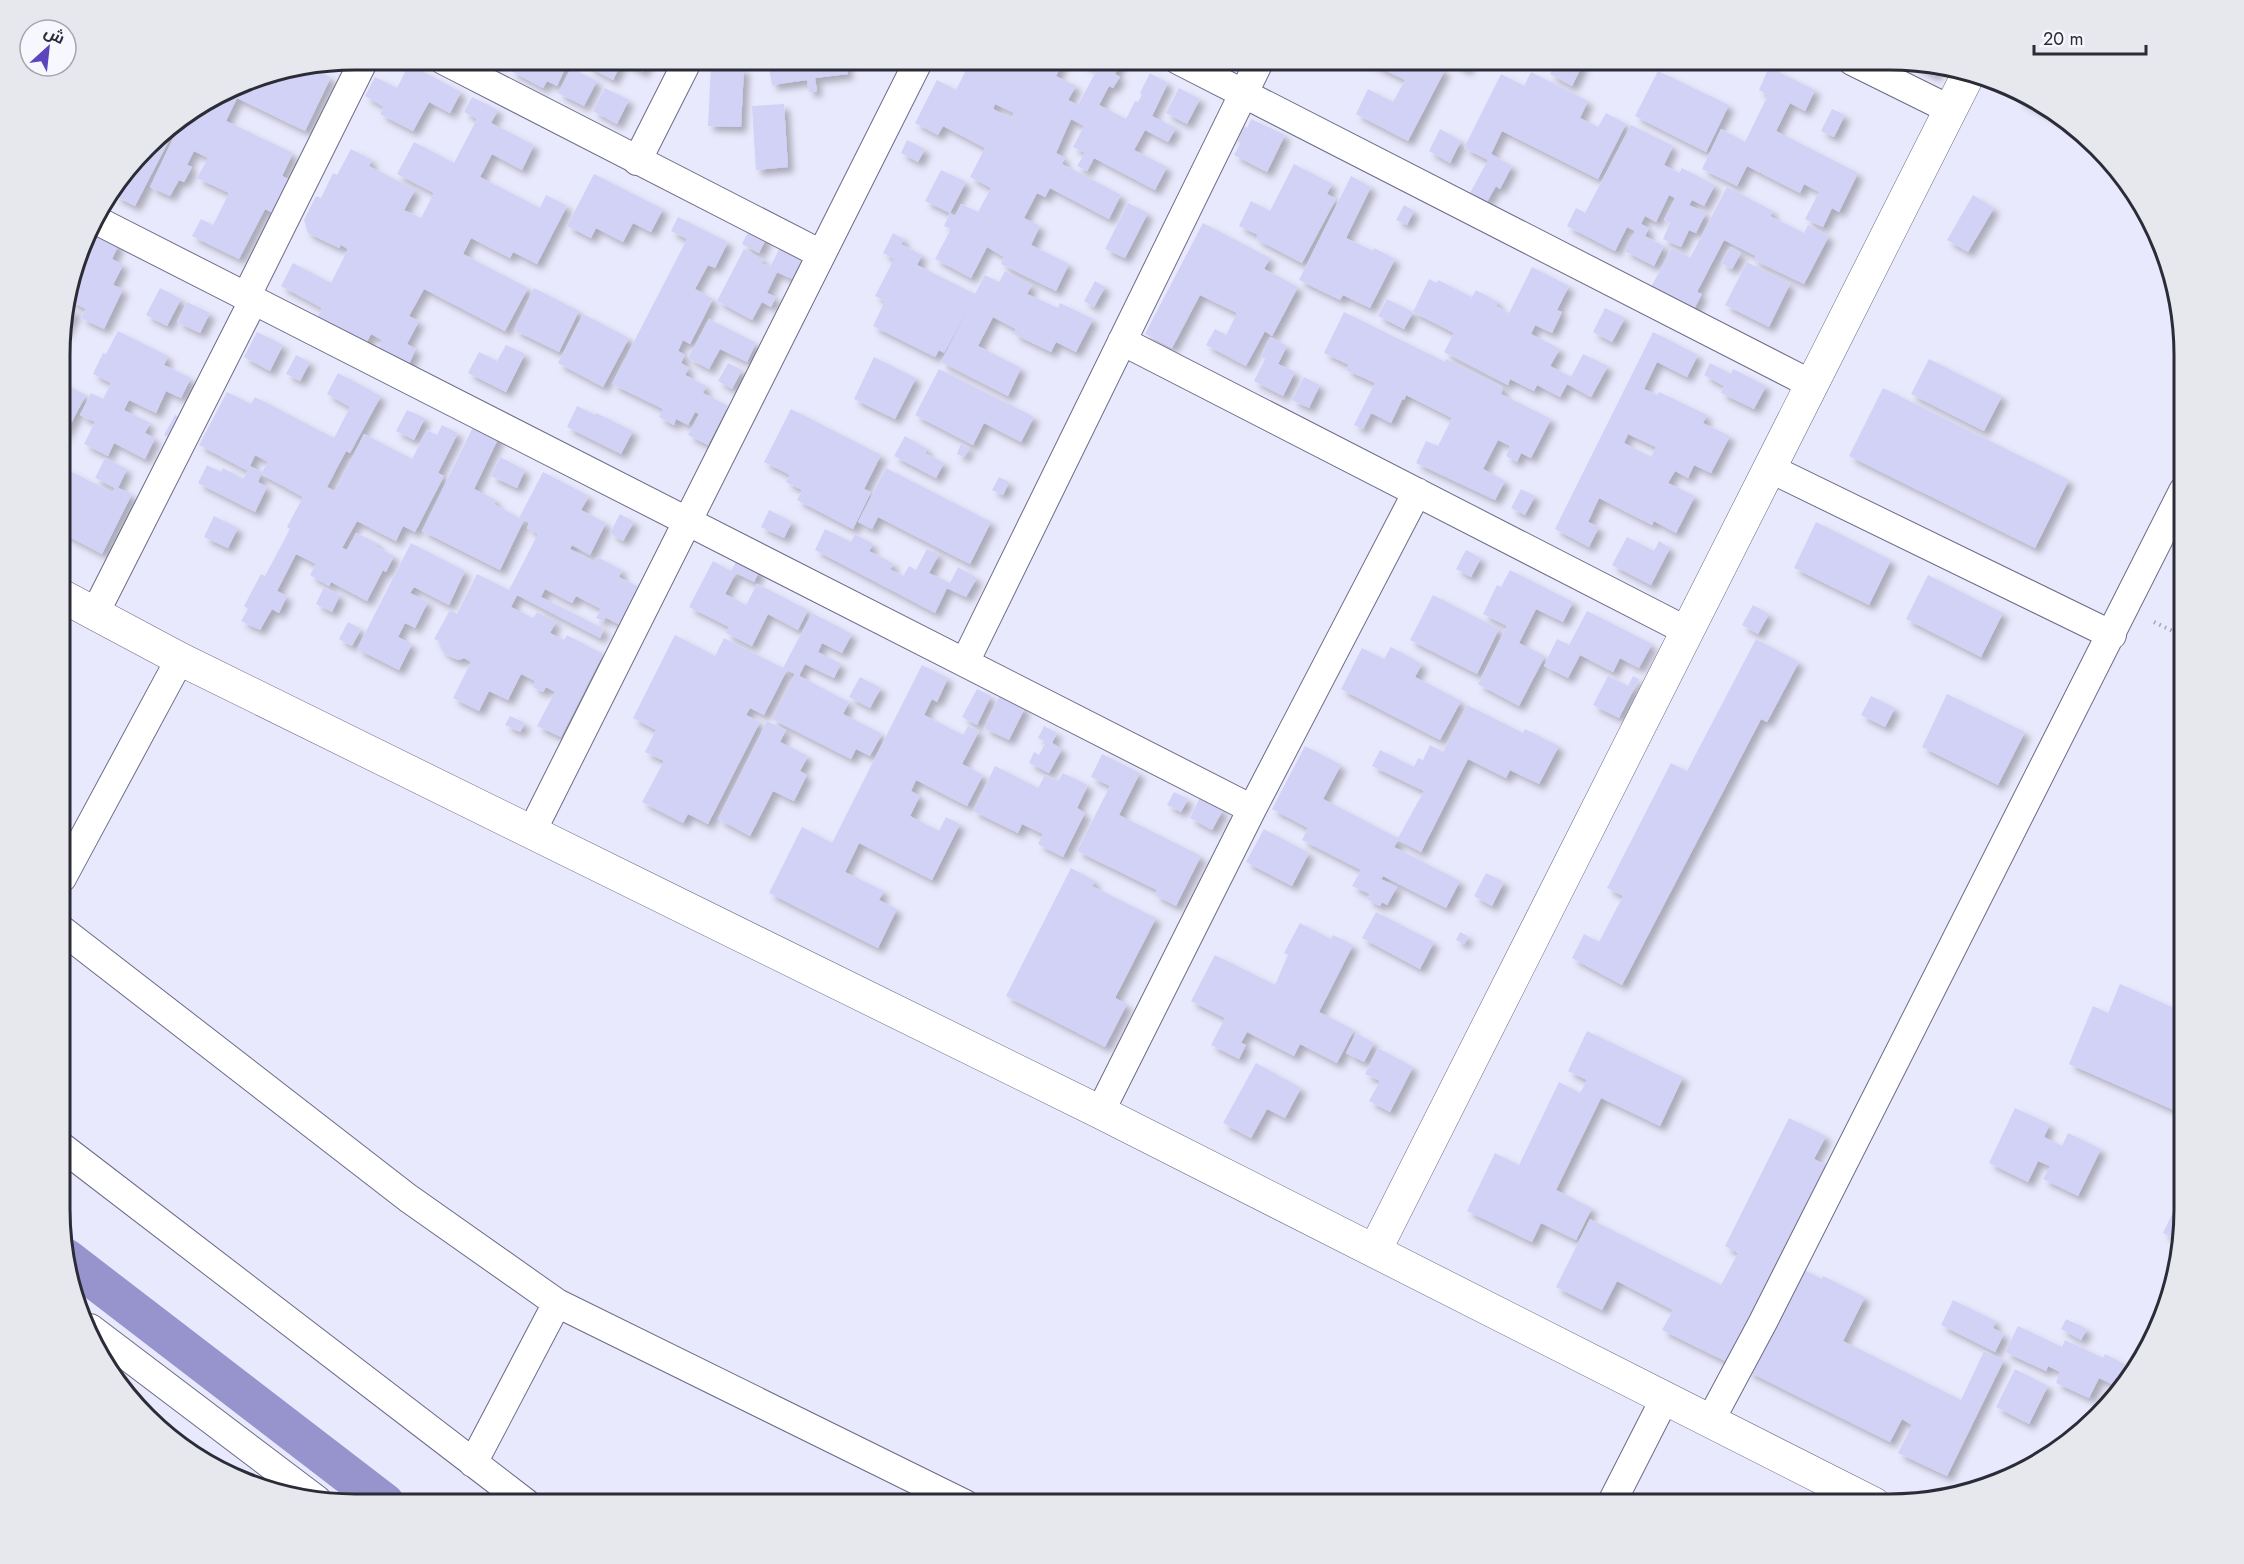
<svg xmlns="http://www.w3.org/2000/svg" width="2244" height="1564" font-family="Jost,Cairo,sans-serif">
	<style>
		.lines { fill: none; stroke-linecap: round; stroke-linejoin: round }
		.canal { stroke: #9693cd; stroke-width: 39 }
		.building { fill: #d2d1f6; fill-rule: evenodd; filter: url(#shadow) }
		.minor-casing { stroke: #6c6b88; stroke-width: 30 }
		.tertiary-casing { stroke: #6c6b88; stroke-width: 34 }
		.path { stroke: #a4a4b5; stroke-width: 4; stroke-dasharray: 1.5 4.5; stroke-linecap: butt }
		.minor { stroke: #fff; stroke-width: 28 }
		.tertiary { stroke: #fff; stroke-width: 33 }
		.rim { fill: none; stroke: #2c2b38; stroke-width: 3 }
	</style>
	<defs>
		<filter id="shadow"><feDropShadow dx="5.5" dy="5.5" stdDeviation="3" flood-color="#0004"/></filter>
	</defs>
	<rect width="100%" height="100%" fill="#e9e9fd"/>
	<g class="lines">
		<path class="canal" d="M66 1258 385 1503"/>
	</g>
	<path class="building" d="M516 60H569L557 86 547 81 543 88 511 71Z
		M590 60H649L643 72 622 62 613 80 587 66Z
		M768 60H846L848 74 815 78 817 91 809 92 807 80 772 85Z
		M971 60H1016L1036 70 1041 60H1064L1056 76 1076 86 1068 100 1078 105 1102 60H1122L1115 74 1120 77 1113 88 1109 86 1099 105 1126 119 1135 101 1138 102 1142 95 1140 93 1150 73 1168 83 1152 116 1176 128 1168 142 1145 130 1134 150 1167 167 1155 190 1094 158 1087 171 1077 166 1085 153 1073 147 1084 126 1071 119 1056 153 1065 158 1062 164 1121 195 1109 219 1050 188 1045 197 1037 193 1024 218 1040 226 1031 245 1069 264 1056 291 1001 264 1004 257 987 247 971 278 935 259 951 229 944 226 950 213 955 216 961 204 978 212 991 188 970 177 985 148 943 126 938 135 915 123 937 80 956 90ZM995 104 1014 113 1012 119 993 109Z
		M1078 60H1098L1093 68Z
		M1364 60H1426L1445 70 1408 141 1356 114 1368 89 1393 102 1405 80Z
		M1448 60H1471L1466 70Z
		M1557 60H1577L1583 64 1572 86 1550 74Z
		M1905 61H1908L1939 67 1935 76Z
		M409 64 461 92 450 113 429 102 413 131 380 114 384 107 365 96 375 77 397 88Z
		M711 66 744 68 741 127 708 126Z
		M1769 67 1815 90 1805 111 1790 103 1776 131 1858 173 1839 212 1832 208 1823 227 1805 219 1819 192 1804 184 1800 193 1747 166 1737 186 1702 169 1721 129 1745 142 1768 95 1759 90Z
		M571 68 597 81 584 106 558 93Z
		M312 69 331 77 305 131 237 98 226 121 293 153 282 176 290 180 273 213 265 209 239 259 192 236 201 219 213 225 229 193 197 178 208 158 194 151 187 165 192 167 184 182 179 180 170 196 150 187 182 120 242 82Z
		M1658 71 1729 105 1706 152 1635 116Z
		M1531 72 1588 101 1580 118 1598 127 1606 113 1626 124 1598 179 1502 131 1491 154 1512 166 1500 189 1496 186 1487 202 1470 193 1488 160 1464 148 1501 74 1524 86Z
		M605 88 629 100 617 124 593 111Z
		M1179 88 1200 99 1187 124 1166 113Z
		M2019 95 2068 121 2075 129 2017 99Z
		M472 97 498 110 491 123 534 145 522 170 492 154 480 177 540 208 546 195 567 206 537 264 513 252 510 258 471 238 463 254 528 288 505 331 424 289 409 316 419 321 407 344 416 349 408 366 377 351 382 340 371 334 363 349 314 324 322 308 281 286 293 263 331 283 348 249 341 245 339 248 308 233 304 220 316 196 321 198 333 173 337 175 351 149 372 160 369 166 415 190 404 210 421 218 434 193 397 174 414 142 454 163 477 119 464 112Z
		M784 104 788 167 756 170 752 106Z
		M1832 109 1845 115 1834 137 1821 131Z
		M1251 119 1285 135 1267 172 1234 155 1242 140 1233 135 1239 124 1247 128Z
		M178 123 135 206 115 196 120 186 160 133Z
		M1631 125 1673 146 1664 165 1679 173 1682 168 1715 185 1704 206 1692 200 1689 205 1706 213 1696 233 1689 230 1681 247 1663 239 1670 223 1664 220 1675 198 1669 195 1656 222 1645 216 1641 224 1649 228 1645 236 1664 246 1654 266 1625 251 1635 231 1627 227 1615 251 1567 226 1576 208 1585 213Z
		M1440 129 1461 141 1450 163 1429 151Z
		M907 140 925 149 918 162 901 153Z
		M1294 164 1332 184 1327 194 1336 199 1302 263 1256 239 1258 235 1239 226 1251 201 1270 211Z
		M941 170 966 182 950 213 925 201Z
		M594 174 663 209 651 232 633 223 623 242 596 228 591 238 567 226Z
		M1351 176 1371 187 1346 238 1373 251 1374 248 1395 259 1370 308 1343 295 1340 300 1299 280Z
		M1727 187 1773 211 1770 216 1804 233 1808 225 1829 236 1804 284 1754 260 1756 256 1724 240 1697 292 1702 294 1693 311 1650 289 1672 248 1690 258Z
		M1973 195 1994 208 1968 252 1947 240Z
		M1128 203 1148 213 1125 258 1105 249Z
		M1404 205 1414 211 1407 225 1396 220Z
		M678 217 728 242 715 268 708 265 695 289 713 299 690 344 683 340 678 351 685 355 681 363 689 368 685 375 706 386 703 393 728 406 708 445 688 435 699 414 695 412 688 425 676 419 674 425 659 417 663 409 612 384 687 239 671 231Z
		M1203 223 1270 258 1264 269 1298 287 1272 336 1265 331 1246 366 1206 345 1215 329 1226 335 1237 313 1200 295 1172 348 1145 334Z
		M750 228 767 237 759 253 742 244Z
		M89 229 119 244 112 259 123 265 113 285 123 289 104 329 81 318 86 309 68 300 76 274 86 253 82 251Z
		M893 233 904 239 901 244 922 255 917 265 975 294 985 275 999 282 1005 271 1032 285 1027 294 1058 308 1060 303 1093 319 1076 352 1056 342 1051 352 1014 334 1016 329 993 317 978 346 1021 368 1008 396 941 362 967 311 944 353 939 350 935 357 873 326 885 301 875 296 894 259 883 253Z
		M783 242 805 253 792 279 777 272 767 293 776 297 771 307 762 302 752 320 717 301 744 249 764 260 761 263 770 267Z
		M1730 247 1741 253 1732 269 1721 263Z
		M1747 262 1790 284 1769 327 1725 305Z
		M1532 267 1569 286 1557 310 1562 312 1552 333 1535 325 1531 334 1560 349 1550 366 1571 377 1583 354 1608 366 1591 397 1567 384 1560 397 1537 385 1534 391 1510 379 1508 385 1444 352 1454 333 1413 312 1429 279 1437 283 1438 280 1472 297 1476 290 1498 302 1496 306 1509 313Z
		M1095 281 1105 287 1094 307 1084 301Z
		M160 288 181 299 167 326 146 315Z
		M534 288 579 311 559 352 514 330Z
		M1387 299 1413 312 1404 329 1378 316Z
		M187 302 210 313 200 333 177 322Z
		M66 306 76 311 62 338V317Z
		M1605 308 1625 318 1612 342 1593 332Z
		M1344 312 1445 362 1446 359 1503 387 1501 394 1551 419 1531 458 1521 453 1517 462 1506 456 1510 446 1498 440 1483 469 1505 481 1495 500 1416 463 1426 441 1438 446 1452 418 1406 395 1404 400 1403 398 1391 423 1371 413 1363 429 1354 425 1375 383 1346 370 1349 365 1324 353Z
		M583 314 629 338 603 387 558 363Z
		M709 319 756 343 747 362 720 349 709 369 688 358Z
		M118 331 168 356 164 365 191 378 181 398 166 391 156 413 129 400 124 410 150 423 145 433 155 438 145 459 114 443 108 456 84 444 95 422 80 415 91 393 103 399 111 383 93 374 103 353 106 354Z
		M257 332 283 345 270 371 244 357Z
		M1653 332 1698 355 1687 377 1657 362 1644 389 1657 395 1659 392 1707 415 1703 423 1730 436 1711 473 1694 465 1688 478 1675 471 1668 483 1695 496 1676 533 1654 521 1652 525 1599 498 1588 522 1599 527 1589 547 1555 529ZM1628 434 1656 447 1651 457 1624 443Z
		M1270 337 1287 346 1278 364 1295 372 1283 396 1254 381 1265 359 1261 356Z
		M506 345 525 354 506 392 468 373 479 352 497 361Z
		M296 355 310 362 300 381 286 374Z
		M874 357 916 378 895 419 854 399Z
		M1929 359 2002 396 1984 431 1911 394Z
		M728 363 742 370 732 389 718 381Z
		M1710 363 1731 374 1733 369 1766 386 1754 409 1721 393 1724 386 1704 375Z
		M939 369 1034 417 1021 442 984 423 973 445 915 415Z
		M338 373 381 396 350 453 346 451 327 487 335 491 364 434 412 459 427 430 437 435 442 425 458 433 438 473 444 476 415 532 403 526 396 541 357 521 342 548 347 550 356 533 377 543V547L394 556 386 572 383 570 367 601 331 582 329 586 310 575 316 564 296 554 277 591 287 596 279 613 272 609 260 630 241 621 248 609 244 606 261 574 265 576 290 529 287 527 303 497 261 474 258 482 267 487 255 512 198 483 207 465 221 472 223 468 243 479 248 471 199 445 227 392 251 404 255 397 334 438 350 407 327 394ZM255 455 268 462 262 472 250 466Z
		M1304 377 1320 385 1309 408 1292 400Z
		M62 383 86 395 62 440Z
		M1883 388 2069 480 2035 548 1849 456Z
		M577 406 595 415 596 413 633 431 621 454 567 427Z
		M791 409 881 455 864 489 871 492 853 529 797 500 802 490 786 482 790 475 764 462Z
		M407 410 425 418 414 440 396 431Z
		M175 415 182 418 172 439 164 435Z
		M475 423 500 435 474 489 496 500 494 504 519 518 543 472 589 496 581 510 606 523 590 555 572 545 570 549 595 562 597 557 622 570 619 577 639 587 620 625 605 617 603 621 596 618 601 609 576 596 572 603 545 589 541 597 604 629 600 638 517 595 511 607 533 618 537 612 556 622 550 633 564 640 567 635 603 654 561 737 537 726 555 692 546 687 543 692 533 687 535 681 521 674 508 700 489 691 479 711 453 698 471 662 464 658 459 660 453 658 446 654 441 649 439 641 434 639 450 610 457 614 477 574 509 590 538 534 527 528 529 523 524 520 500 570 422 531Z
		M905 436 927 449 925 453 944 463 936 478 894 456Z
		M961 444 969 448 964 457 957 454Z
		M500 457 525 470 517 488 491 476Z
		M105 458 127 469 118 488 132 494 102 554 62 533V467L113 493 115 488 95 478Z
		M886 468 991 522 970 564 878 517 872 529 858 522Z
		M999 477 1009 482 1003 495 992 490Z
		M1521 489 1535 496 1525 515 1511 508Z
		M769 510 792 522 784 538 761 527Z
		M620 514 634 522 623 541 610 533Z
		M214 516 238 528 228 548 204 537Z
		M1816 522 1891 560 1869 605 1794 568Z
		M825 529 851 542 855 534 873 544 869 551 894 564 890 569 903 576 909 566 916 570 927 549 939 554 929 573 950 583 958 567 977 578 966 597 947 588 935 613 815 550Z
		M1627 537 1654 551 1659 541 1670 548 1651 585 1612 565Z
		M411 543 465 571 449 605 414 587 410 593 428 602 415 628 405 623 398 637 412 644 399 670 357 649Z
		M1466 550 1481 558 1471 577 1456 569Z
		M738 558 760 570 754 582 736 573 725 594 746 605 757 584 808 610 798 630 768 614 752 646 726 633 729 627 689 607 713 561 731 571Z
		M1510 570 1573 602 1563 622 1536 609 1519 643 1545 656 1519 706 1478 684 1507 626 1483 614 1497 585 1501 587Z
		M1928 575 2003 613 1981 657 1906 619Z
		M324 587 340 595 332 612 316 604Z
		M1433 595 1499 629 1477 674 1410 640Z
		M1753 605 1769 614 1758 634 1742 625Z
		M1587 611 1652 644 1639 668 1620 658 1613 672 1580 655 1568 678 1544 666 1557 639 1569 645Z
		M812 613 852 634 842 653 822 643 818 652 841 664 834 678 805 664 799 676 849 702 843 714 882 734 870 756 856 749 851 759 772 719 795 674 787 670 764 715 750 708 746 715 760 722 708 824 688 814 683 823 642 802 664 761 645 752 656 730 633 718 675 635 715 656 724 638 783 668Z
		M348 622 361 629 352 646 339 639Z
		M1756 639 1799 662 1767 722 1761 719 1622 985 1572 958 1584 934 1599 942 1623 896 1607 888 1671 763 1687 771Z
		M1391 647 1422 664 1415 677 1461 701 1440 740 1341 689 1362 648 1384 659Z
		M922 665 948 678 937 702 932 699 924 715 963 735 968 726 979 731 962 764 983 775 967 806 916 780 911 791 920 796 910 816 939 831 946 817 960 824 932 880 859 843 845 872 884 891 879 900 897 909 878 948 769 893 802 827 832 843Z
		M1608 676 1628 686 1633 676 1639 679 1619 718 1593 705Z
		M860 677 881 688 870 708 849 697Z
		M977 689 991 696 977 725 962 717Z
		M1947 694 2025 732 1998 785 1922 747Z
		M1000 695 1025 708 1009 740 984 728Z
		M1871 696 1895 708 1885 727 1861 715Z
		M1467 705 1523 733 1525 729 1559 746 1539 784 1510 770 1506 778 1468 759 1421 852 1398 840 1394 847 1460 881 1446 908 1383 876 1381 879 1397 887 1387 905 1382 902 1380 906 1367 899 1370 894 1352 886 1361 870 1302 840 1308 828 1272 809 1305 746 1341 765 1323 799 1398 838 1424 791 1372 766 1380 750 1414 767 1418 758 1423 760 1430 745 1443 752Z
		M510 716 525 723 520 732 505 725Z
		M767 721 786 730 780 742 808 756 800 771 807 775 794 801 773 791 750 836 718 819Z
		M1044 726 1057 733 1052 743 1062 749 1049 773 1029 763 1034 752 1039 755 1046 742 1038 738Z
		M1102 754 1140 773 1119 815 1201 856 1176 906 1155 895 1157 890 1077 851 1110 786 1091 777Z
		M995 766 1038 788 1045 775 1058 781 1063 773 1088 785 1077 808 1085 813 1063 857 1038 844 1043 834 1022 824 1018 833 973 811Z
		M1174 792 1188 799 1181 812 1167 805Z
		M1200 797 1223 810 1212 830 1190 818Z
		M1264 829 1309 853 1292 886 1246 862Z
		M1071 868 1095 881 1092 886 1156 918 1115 998 1127 1004 1105 1047 1006 996Z
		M1486 873 1504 882 1492 906 1474 896Z
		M1376 912 1434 942 1420 969 1362 938Z
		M1300 923 1331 939 1333 935 1353 945 1319 1012 1354 1030 1337 1063 1300 1044 1294 1056 1247 1032 1241 1043 1246 1045 1239 1059 1211 1045 1225 1018 1191 1001 1215 955 1275 985 1288 955 1284 953Z
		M1460 932 1468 936 1464 944 1456 940Z
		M2120 984 2183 1012V1114L2069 1064 2093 1006 2108 1013Z
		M1587 1031 1683 1077 1660 1126 1601 1098 1556 1190 1592 1208 1576 1240 1541 1223 1532 1242 1467 1211 1495 1153 1519 1165 1559 1082 1580 1093 1587 1080 1568 1071Z
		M1356 1033 1374 1043 1364 1062 1346 1053Z
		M1378 1048 1413 1067 1390 1112 1369 1101 1380 1081 1365 1074Z
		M1256 1063 1301 1088 1285 1118 1267 1109 1251 1138 1223 1123Z
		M2015 1108 2050 1124 2044 1137 2062 1146 2068 1133 2101 1149 2078 1196 2043 1179 2050 1166 2038 1161 2028 1182 1989 1163Z
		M1789 1118 1826 1136 1814 1159 1828 1166 1729 1363 1662 1330 1673 1310 1617 1281 1602 1310 1556 1287 1590 1219 1721 1285 1738 1253 1725 1246Z
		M2183 1192V1228L2181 1241 2163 1233Z
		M1798 1267 1822 1279 1823 1276 1865 1297 1843 1341 1961 1400 1984 1351 2004 1360 1947 1476 1898 1453 1912 1425 1902 1419 1890 1442 1747 1371Z
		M1953 1300 1996 1321 1993 1328 2004 1334 1995 1352 1941 1325Z
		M2066 1319 2087 1329 2081 1340 2061 1329Z
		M2018 1326 2062 1347 2065 1340 2103 1358 2105 1354 2134 1369 2122 1389 2099 1378 2089 1398 2056 1383 2060 1372 2048 1366 2046 1371 2005 1352Z
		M2015 1369 2048 1386 2029 1424 1996 1407Z"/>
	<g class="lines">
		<g class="minor-casing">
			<path id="minor" d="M443 60 821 254
				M1178 60 1811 384
				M1852 61 1951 110
				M637 161 688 60
				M94 219 1252 809
				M246 297 364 60
				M1122 341 1687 631
				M1769 468 2112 635
				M95 613 253 301
				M965 662 1260 60
				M531 833 919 60
				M62 878 180 659
				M62 930 408 1198 557 1303 965 1504
				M1100 1112 1252 809 1417 492
				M62 1147 526 1503
				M90 1328 317 1500
				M1710 1421 1763 1322 2183 491
				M473 1463 557 1303
				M1611 1504 1665 1398"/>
		</g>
		<g class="tertiary-casing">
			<path id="tertiary" d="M62 596 180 659 1100 1112 1874 1504
				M1375 1250 1969 73"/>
		</g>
		<path class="path" d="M2154 622 2183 636"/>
		<use href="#minor" class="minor"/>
		<use href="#tertiary" class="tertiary"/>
	</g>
	<path d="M0 0H2244V1564H0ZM355 70H1889A285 285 0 0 1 2174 355V1209A285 285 0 0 1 1889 1494H355A285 285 0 0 1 70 1209V355A285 285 0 0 1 355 70Z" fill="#e7e7ee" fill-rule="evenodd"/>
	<path class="rim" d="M355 70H1889A285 285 0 0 1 2174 355V1209A285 285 0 0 1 1889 1494H355A285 285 0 0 1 70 1209V355A285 285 0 0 1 355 70Z"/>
	<g transform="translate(48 48) rotate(27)"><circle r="28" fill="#f7f7fe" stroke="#a6a5af" stroke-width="1.5"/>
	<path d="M0-4.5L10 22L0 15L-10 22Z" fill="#5c45bd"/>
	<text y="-9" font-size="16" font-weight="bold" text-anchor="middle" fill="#2c2b38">ش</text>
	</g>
	<path d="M2034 45v9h112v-9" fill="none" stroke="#2c2b38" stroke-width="3"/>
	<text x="2043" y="45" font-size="18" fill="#2c2b38" stroke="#f7f7fe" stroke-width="4.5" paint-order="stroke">20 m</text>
</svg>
